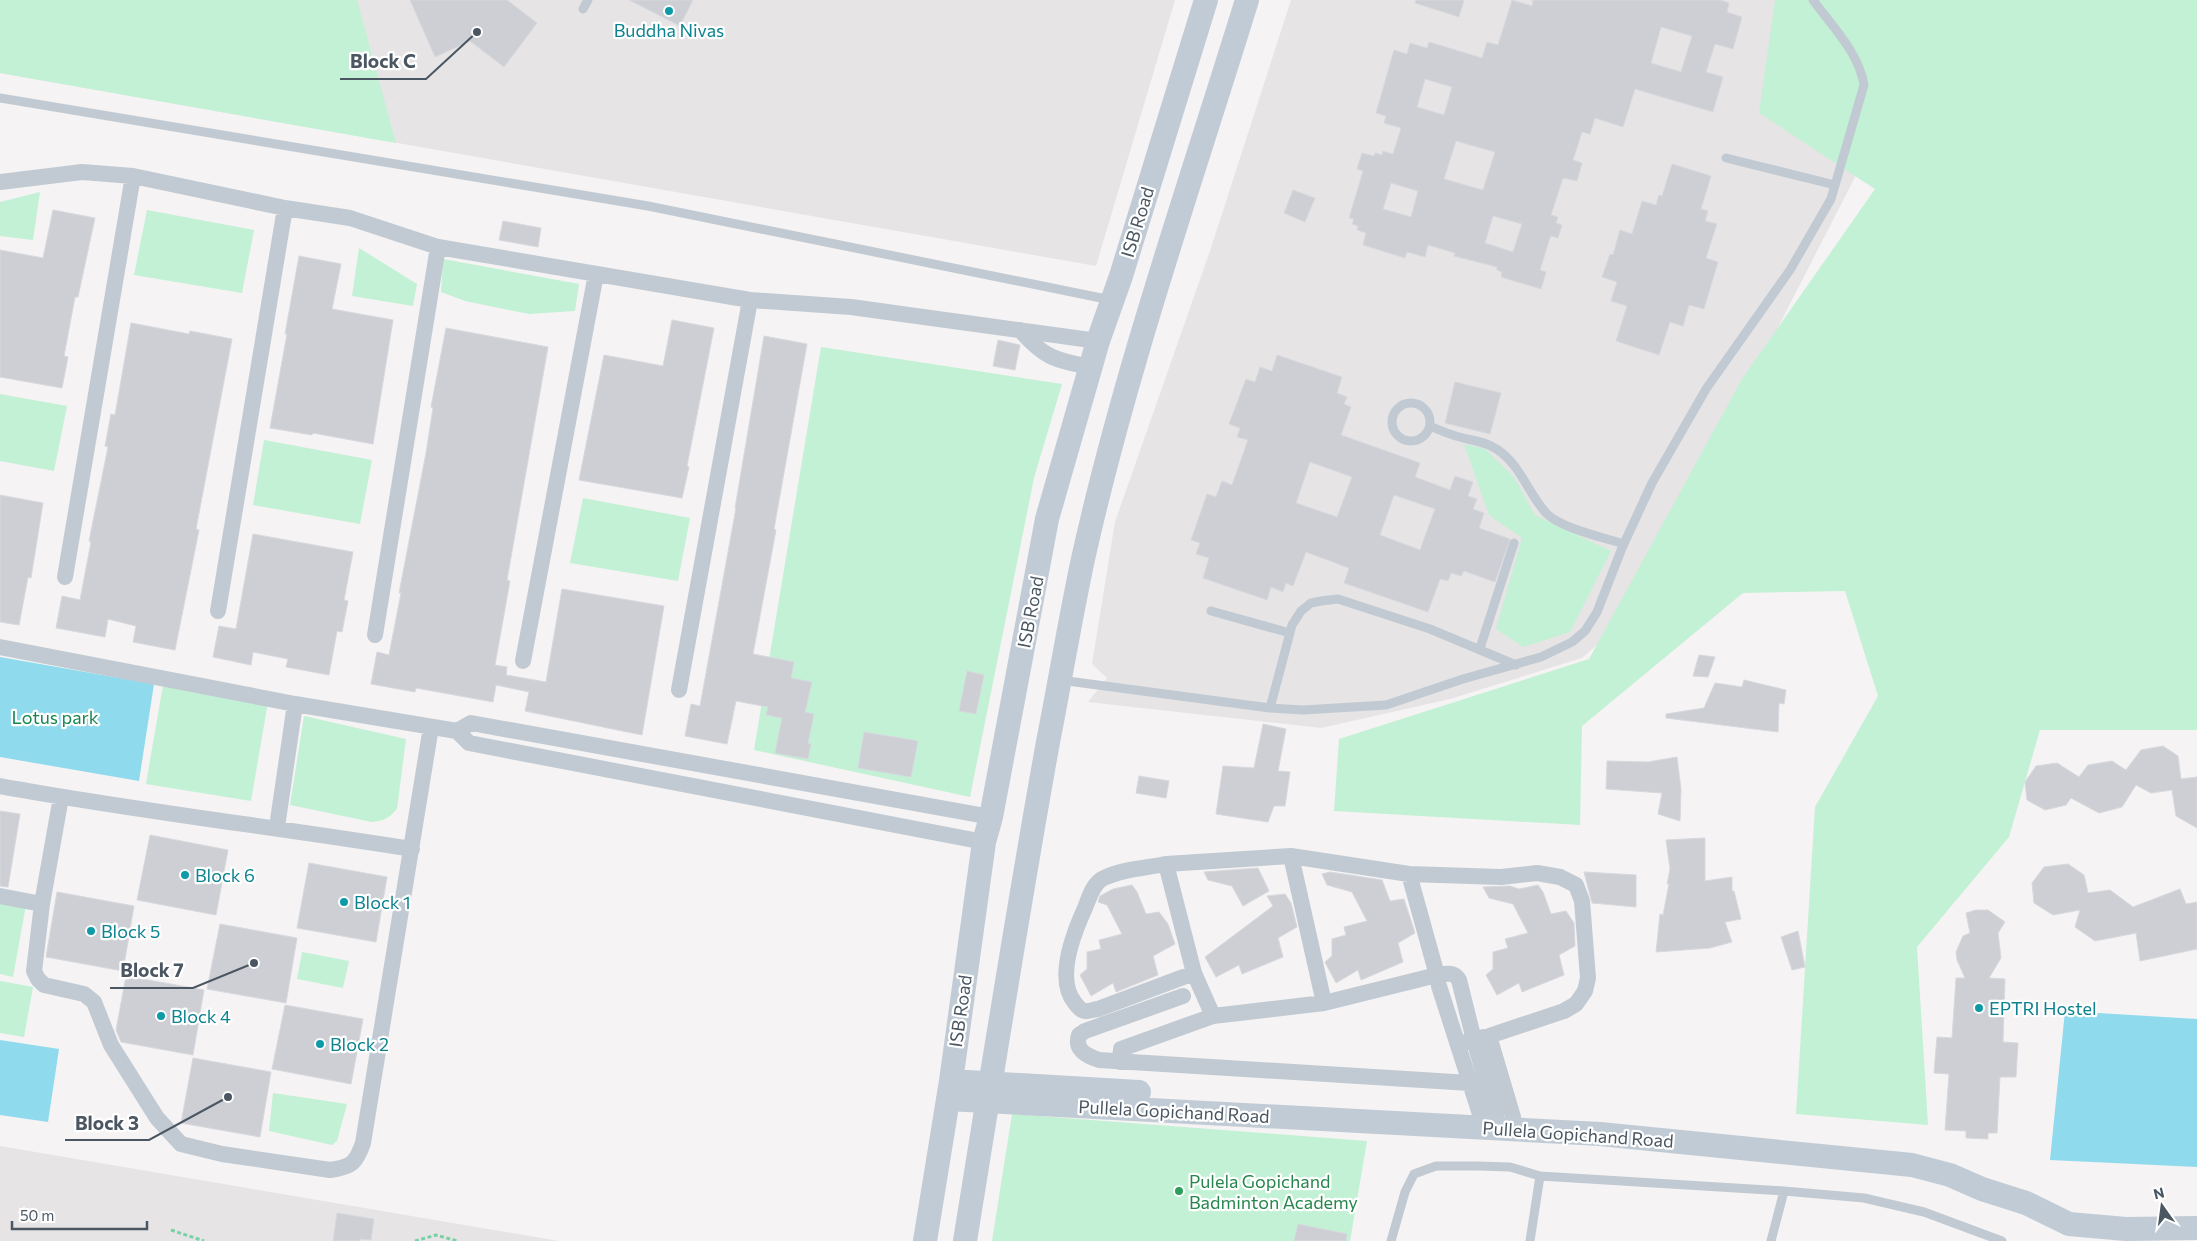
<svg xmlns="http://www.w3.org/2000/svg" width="2197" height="1241" font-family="Commissioner,sans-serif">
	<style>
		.education { fill: #e6e4e5 }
		.green { fill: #c3f1d5 }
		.water { fill: #90daee }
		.building { fill: #cdcfd5; stroke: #d7d9de; fill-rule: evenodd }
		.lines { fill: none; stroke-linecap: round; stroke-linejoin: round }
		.path { stroke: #7ad0a6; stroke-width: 3; stroke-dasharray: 4 2.5; stroke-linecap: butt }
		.lane { stroke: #c1cad2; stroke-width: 9 }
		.street { stroke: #c1cad2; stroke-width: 16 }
		.secondary { stroke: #c1cbd6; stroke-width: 24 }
		.culture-dot { fill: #0f9aa8; stroke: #fff; stroke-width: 2 }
		.leisure-dot { fill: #2e9e5b; stroke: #fff; stroke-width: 2 }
		.labels { text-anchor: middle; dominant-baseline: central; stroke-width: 4.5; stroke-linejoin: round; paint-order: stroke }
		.culture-label { font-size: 18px; fill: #0d838f; stroke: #fff; text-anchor: start }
		.street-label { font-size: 18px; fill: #4a5661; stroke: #fff }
		.park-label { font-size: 18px; fill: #17864f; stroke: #fff }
		.leisure-label { font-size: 18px; fill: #27864d; stroke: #fff; text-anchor: start }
		.leader { fill: none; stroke: #4a5661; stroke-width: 2 }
		.callout-dot { fill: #4a5661; stroke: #fff; stroke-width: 2 }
		.callout-label { font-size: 19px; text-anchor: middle; font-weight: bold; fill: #4a5661; stroke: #fff; stroke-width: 4.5; stroke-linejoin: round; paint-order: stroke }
	</style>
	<rect width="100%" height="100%" fill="#f5f3f3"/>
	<path class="education" d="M0 0H1175L1096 266 0 73Z
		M1291 0H1857L1874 140 1630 616 1582 658 1450 699 1321 728 1088 702 1107 678 1092 664 1115 522 1210 251Z
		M0 1146 559 1241H0Z"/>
	<path class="green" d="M0 0H357L396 143 0 73Z
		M1775 0H2197V730H2040L2009 837 1917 947 1928 1125 1796 1114 1815 807 1878 696 1845 591 1743 593 1582 726 1580 825 1334 811 1339 739 1589 659 1742 379 1875 189 1759 113Z
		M40 192 33 240 0 236V202Z
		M147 210 254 230 242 293 134 275Z
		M359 248 417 284 413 306 352 296Z
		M443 259 579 284 575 311 529 314 465 301 441 292Z
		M821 347 1062 384 1034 478 970 797 754 750Z
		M0 394 67 406 54 471 0 461Z
		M264 440 372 460 360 524 253 505Z
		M1464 444 1485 449 1514 477 1535 515 1611 551 1570 632 1523 647 1496 629 1522 538 1489 515Z
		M583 498 690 518 678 581 570 563Z
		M163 685 268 702 251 801 146 784Z
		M304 716 406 739 397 809C389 818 384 821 372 822L290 805Z
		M0 900 26 905 13 977 0 974Z
		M302 952 349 961 343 988 297 979Z
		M0 981 33 987 24 1037 0 1033Z
		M273 1093 347 1104 337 1141 332 1145 269 1131Z
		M1012 1114 1367 1141 1350 1241H992Z"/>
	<path class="water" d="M0 657 154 684 139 781 0 757Z
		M2065 1011 2197 1019V1167L2050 1160Z
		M0 1040 59 1049 48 1122 0 1115Z"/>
	<path class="building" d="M410 0H507L537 23 504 67 470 41 435 57Z
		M629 0H693L680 26Z
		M1416 0H1464L1459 17 1415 3Z
		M1512 0 1532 6 1533 0H1720L1729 3 1727 12 1742 17 1733 49 1715 44 1706 72 1723 77 1713 112 1635 89 1623 127 1595 118 1590 134 1582 132 1573 160 1582 163 1577 181 1563 178 1551 215 1558 217 1556 223 1562 225 1558 238 1551 236 1549 241 1540 270 1546 272 1541 289 1501 277 1502 272 1497 270V267L1454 256 1455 253 1428 245 1425 257 1407 252 1405 258 1363 245 1366 233 1357 230 1358 226 1352 224 1354 219 1349 218 1363 171 1357 169 1362 153 1374 156 1375 153 1382 155 1383 151 1393 154 1401 128 1384 123 1386 116 1376 113 1394 50 1407 54 1410 43 1427 48 1429 42 1482 58 1487 42 1498 45ZM1661 27 1692 36 1681 72 1651 63ZM1425 79 1452 87 1444 115 1417 107ZM1456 141 1495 152 1483 190 1444 179ZM1391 183 1418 191 1411 217 1383 209ZM1493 216 1522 224 1513 252 1485 243Z
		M1672 164 1711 176 1701 209 1708 211 1705 221 1717 224 1706 258 1718 262 1704 309 1689 305 1683 326 1670 322 1659 355 1616 341 1627 306 1611 301 1617 282 1602 277 1610 254 1613 255 1620 230 1632 234 1642 201 1656 205 1659 195 1662 196Z
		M1293 190 1315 198 1305 222 1284 213Z
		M53 210 95 218 78 297H75L64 356 68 357 62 388 0 377V250L43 258Z
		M503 221 541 228 538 247 499 240Z
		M299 256 341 264 332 309 393 320 373 444 313 433 312 435 270 428 287 334H285Z
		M672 320 714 328 687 466 689 467 682 498 579 480 604 355 663 366Z
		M131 323 189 334 190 331 232 339 196 529 199 530 175 650 133 642 136 626 108 619 105 637 56 628 62 596 80 600 91 542 89 541 108 447 105 446 111 414 115 415Z
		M446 328 548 347 507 580 510 581 495 665 507 667 506 675 546 682 562 589 664 606 642 735 525 711 529 692 496 685 493 702 416 688 415 692 371 684 377 652 389 655 401 593H399L426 453 433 408 431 407Z
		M764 336 807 344 774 529 776 530 753 654 794 662 791 678 812 682 805 712 814 714 808 743 811 744 808 759 775 753 782 718 766 715 768 707 736 701 727 744 685 736 691 704 700 706 736 508H735Z
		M998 340 1020 345 1015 370 993 366Z
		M1277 355 1342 377 1337 393 1347 397 1344 404 1351 407 1341 435 1420 463 1415 477 1450 490 1455 476 1473 482 1468 496 1477 499 1473 509 1484 513 1479 528 1510 539 1495 582 1464 571 1461 576 1451 573 1448 581 1440 579 1428 612 1344 583 1349 568 1306 552 1293 586 1286 583 1283 592 1271 587 1267 600 1203 578 1209 558 1196 554 1200 543 1191 540 1207 494 1216 497 1222 481 1232 485 1248 440 1237 437 1240 428 1229 424 1246 379 1255 382 1260 367 1272 371ZM1310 462 1352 477 1337 517 1296 503ZM1394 495 1435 509 1420 550 1380 535Z
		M1455 382 1501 393 1490 434 1445 423Z
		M0 495 43 503 31 578 28 577 19 625 0 622Z
		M253 534 353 552 344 600 348 601 342 632 337 631 329 675 286 667 288 659 253 652 251 665 213 657 219 626 236 629Z
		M1699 655 1715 657 1708 677 1693 676Z
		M967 671 984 675 976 714 959 711Z
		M1744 680 1786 690 1784 704 1779 703 1778 732 1666 718V714L1704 708 1715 683 1742 687Z
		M1263 724 1286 729 1278 771 1290 772 1285 806H1274L1268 822 1216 814 1223 766 1254 768Z
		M864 732 918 741 911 777 858 768Z
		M2163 746 2178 756 2181 779 2197 777V828L2176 816 2172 790 2151 793 2136 785 2122 807 2099 813 2071 798 2066 805 2045 810 2027 800 2025 782 2036 766 2057 763 2079 777 2088 765 2112 761 2126 770 2141 750Z
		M1677 757 1681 789 1680 821 1658 814 1662 793 1606 789 1607 761 1648 762Z
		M1139 776 1169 781 1166 798 1136 793Z
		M0 811 20 814 8 887 0 886Z
		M150 835 228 850 216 915 137 900Z
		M1705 838V881L1732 877V891H1734L1741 919 1725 922 1732 942 1710 948 1656 952 1660 914 1663 915 1669 884H1667L1670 869 1666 840Z
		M309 863 387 877 376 942 297 928Z
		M2068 864 2084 875 2088 893 2110 890 2133 907 2180 889 2186 904 2197 902V949L2140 961 2136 933 2095 941 2075 927 2080 910 2053 915 2034 903 2032 883 2044 867Z
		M1258 868 1269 891 1243 906 1232 886 1208 880 1204 872Z
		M1330 872 1382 880 1390 901 1404 899 1415 933 1398 943 1403 962 1361 980 1358 970 1336 983 1325 962 1332 956V939L1346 935 1344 927 1367 921 1352 892 1327 885 1322 874Z
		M1584 872 1636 875V907L1592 903Z
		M1132 885 1137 892 1146 914 1159 912 1168 924 1175 944 1153 956 1158 975 1116 992 1113 983 1091 996 1080 975 1087 969V952L1101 949 1099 940 1122 934 1107 905 1098 902 1100 896 1113 889Z
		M1538 885 1543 892 1551 914 1566 911 1574 923 1575 946 1559 955 1564 975 1522 992 1519 983 1497 995 1486 975 1493 969V952L1508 948 1505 939 1528 933 1513 904 1489 898 1483 887 1510 886 1519 889Z
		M57 892 134 906 123 971 46 957Z
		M1285 894 1291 903 1297 927 1278 938 1283 957 1242 974 1239 965 1216 977 1205 957 1273 906 1267 896Z
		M1976 910H1988L2005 922 1998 933 2001 958 1989 978 2005 979 2003 1042 2018 1043 2016 1077H2000L1997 1133H1988V1139L1966 1138V1131L1945 1130 1949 1074 1934 1073 1937 1037 1952 1038 1956 978H1965L1957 960 1956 952 1963 936 1970 933 1966 913Z
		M220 924 297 938 286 1003 207 989Z
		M1798 931 1805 967 1792 970 1781 937Z
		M126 976 204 990 193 1055 121 1042 116 1030Z
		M285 1005 363 1019 351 1084 272 1069Z
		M193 1058 271 1072 260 1137 181 1123Z
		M337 1213 374 1219 371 1240 360 1239V1241H333Z
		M1298 1224 1347 1234 1346 1241H1294Z"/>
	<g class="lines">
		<path class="path" d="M171 1230 204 1241
			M415 1241 436 1235 457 1241"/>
		<path class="lane" d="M583 9 588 0
			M0 98 648 206 1111 300
			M1726 158 1835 185
			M1392 422a19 19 0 1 1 38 0a19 19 0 1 1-38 0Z
			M1430 426C1441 431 1451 435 1463 438 1475 441 1487 442 1498 450 1521 466 1528 493 1546 513 1560 528 1605 538 1624 544
			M1211 611 1290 633
			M1480 648 1514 543
			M1060 680 1270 708 1303 710 1386 705 1463 679 1541 657 1572 642 1585 631 1597 612 1622 548 1652 483 1706 389 1790 270 1831 199 1864 85C1859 53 1832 26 1813 0
			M1270 708 1292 625 1301 611 1311 603 1321 601 1338 599 1430 629 1516 665
			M1391 1241 1405 1192 1414 1174 1436 1166H1478L1510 1167 1540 1176 1784 1191 1864 1198 1924 1212 2002 1241
			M1530 1241 1540 1176
			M1771 1241 1784 1191"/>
		<path class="street" d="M0 182 82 172 133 176 285 208 350 218 438 247 750 300 851 307 1098 341
			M1020 330C1044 358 1055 360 1090 367
			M65 577 133 176
			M218 611 285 208
			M375 635 438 247
			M0 647 295 704 457 731 471 723 991 817
			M523 661 596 274
			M679 690 750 300
			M457 731 469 743 984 842
			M0 786C137 811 275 827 412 849
			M61 797 42 904 34 971 38 979 44 985 84 994 94 1002 111 1045 157 1118 181 1144 222 1154 330 1170C352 1167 356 1163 363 1143L431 727
			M277 827 295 704
			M1166 864 1291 856 1409 874 1501 877 1537 873 1560 877 1576 885 1582 901 1588 978 1585 991 1576 1004 1564 1011 1489 1036 1513 1117
			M1166 864 1194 973 1098 1009C1095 1009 1091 1011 1087 1011 1082 1012 1078 1007 1075 1003 1055 979 1074 932 1085 908 1089 898 1093 884 1102 879 1121 869 1146 868 1166 864Z
			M0 896 42 904
			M1194 973 1213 1016 1324 1003 1291 856
			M1437 975C1445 974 1454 971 1459 980L1474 1040 1458 1044
			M1439 986 1480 1114
			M1183 996 1085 1031 1079 1035C1074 1050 1087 1056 1099 1060L1470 1083
			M1324 1003 1437 975 1409 874
			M1484 1037 1474 1040 1496 1115
			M1120 1062 1121 1049 1213 1016"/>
		<path class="secondary" d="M951 1081 1139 1092
			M948 1099 1600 1134 1912 1165 1950 1175 1982 1189 2026 1203 2069 1224 2126 1229 2197 1228
			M925 1241 951 1081 984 842 991 817 1047 519 1098 341 1121 276 1206 0
			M965 1241C992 1074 1018 908 1048 742 1060 681 1070 620 1083 559 1125 370 1190 185 1247 0"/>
	</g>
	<g class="culture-dot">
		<circle cx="669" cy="11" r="5"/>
		<circle cx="185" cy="875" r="5"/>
		<circle cx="344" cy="902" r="5"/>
		<circle cx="91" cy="931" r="5"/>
		<circle cx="1979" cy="1008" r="5"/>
		<circle cx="161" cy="1016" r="5"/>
		<circle cx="320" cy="1044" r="5"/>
	</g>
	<circle class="leisure-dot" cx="1179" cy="1191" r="5"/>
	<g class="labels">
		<g class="culture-label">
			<text x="669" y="30" text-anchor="middle">Buddha Nivas</text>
			<text x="195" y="875">Block 6</text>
			<text x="354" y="902">Block 1</text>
			<text x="101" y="931">Block 5</text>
			<text x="1989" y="1008">EPTRI Hostel</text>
			<text x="171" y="1016">Block 4</text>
			<text x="330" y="1044">Block 2</text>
		</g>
		<g class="street-label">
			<text transform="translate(1137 222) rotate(-73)">ISB Road</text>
			<text transform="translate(1030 612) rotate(-79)">ISB Road</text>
			<text transform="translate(960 1011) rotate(-82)">ISB Road</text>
			<text transform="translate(1174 1111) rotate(3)">Pullela Gopichand Road</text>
			<text transform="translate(1578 1134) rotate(4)">Pullela Gopichand Road</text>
		</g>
		<g class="park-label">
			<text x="55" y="717">Lotus park</text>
		</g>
		<g class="leisure-label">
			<text x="1189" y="1181">Pulela Gopichand<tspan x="1189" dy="21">Badminton Academy</tspan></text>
		</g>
	</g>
	<path class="leader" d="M477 32L426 79H340M254 963L193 988H110M228 1097L149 1140H65"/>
	<g class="callout-dot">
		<circle cx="477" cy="32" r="5"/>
		<circle cx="254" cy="963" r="5"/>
		<circle cx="228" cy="1097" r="5"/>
	</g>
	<g class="callout-label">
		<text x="383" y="68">Block C</text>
		<text x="152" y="977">Block 7</text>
		<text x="107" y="1130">Block 3</text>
	</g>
	<g transform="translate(2162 1206) rotate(346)" stroke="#ffffff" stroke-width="4" paint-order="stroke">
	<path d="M0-4L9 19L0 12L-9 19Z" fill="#4a5661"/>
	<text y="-8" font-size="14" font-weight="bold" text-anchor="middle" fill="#4a5661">N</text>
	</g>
	<path d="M12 1221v8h135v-8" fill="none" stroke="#4a5661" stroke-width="2.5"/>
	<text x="20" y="1221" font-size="15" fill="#4a5661" stroke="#ffffff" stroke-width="4" paint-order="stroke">50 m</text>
</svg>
